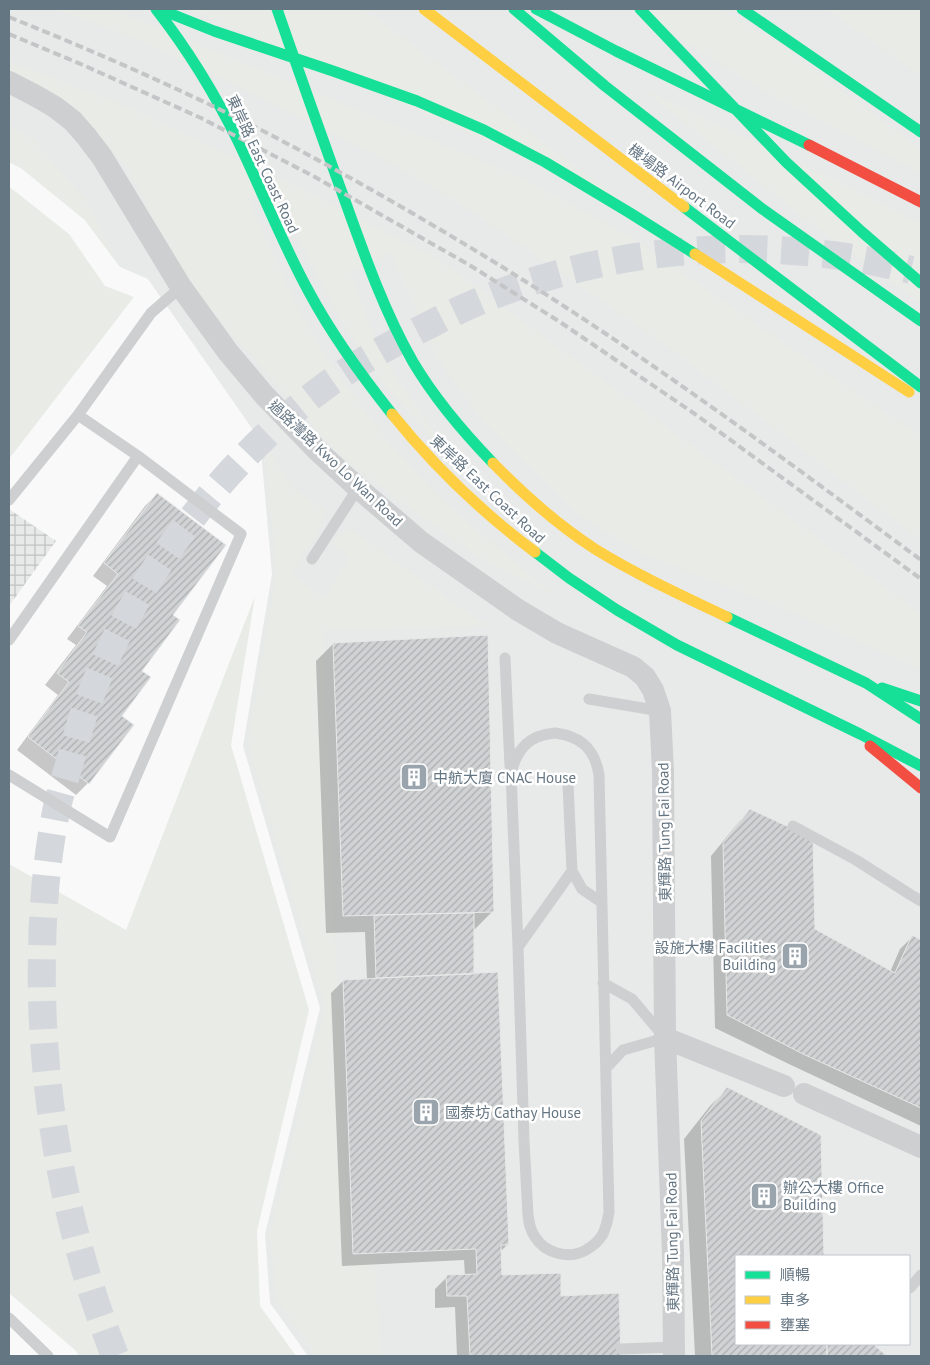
<svg xmlns="http://www.w3.org/2000/svg" width="930" height="1365" font-family="'PT Sans','Noto Sans TC',sans-serif">
	<style>
		.built { fill: #e8e9e9; fill-rule: evenodd }
		.industrial { fill: url(#industrial-grid) }
		.green { fill: #e8ebe6 }
		.shadow { fill: #0003 }
		.building { fill: url(#building-hatch); stroke: #e8e8e8 }
		.lines { fill: none; stroke-linecap: round; stroke-linejoin: round }
		.secondary-tunnel { stroke: #d4d8dc; stroke-width: 28; stroke-dasharray: 28 14; stroke-linecap: butt }
		.lane { stroke: #cecfd0; stroke-width: 11 }
		.street { stroke: #cecfd0; stroke-width: 22 }
		.fast { stroke: #16e098; stroke-width: 11 }
		.slow { stroke: #ffcf43; stroke-width: 11 }
		.jam { stroke: #f24e42; stroke-width: 11 }
		.rail { stroke: #c3c5c6; stroke-width: 4; stroke-dasharray: 8 4; stroke-linecap: butt }
		.labels { text-anchor: middle; dominant-baseline: central; stroke-width: 5; stroke-linejoin: round; paint-order: stroke }
		.street-label { font-size: 15px; fill: #657683; stroke: #fff }
		.poi-label { font-size: 15px; fill: #657683; stroke: #fff; text-anchor: start }
	</style>
	<defs>
		<pattern id="industrial-grid" width="8" height="8" patternUnits="userSpaceOnUse" patternTransform="scale(1.25)"><rect width="8" height="8" fill="#e8e9e9"/><path d="M0 4h8M4 0v8" fill="none" stroke="#c0c1c2"/></pattern>
		<pattern id="building-hatch" width="6" height="6" patternUnits="userSpaceOnUse" patternTransform="scale(1.25)"><rect width="6" height="6" fill="#d0d2d3"/><path d="M-1 1l2-2M0 6l6-6M5 7l2-2" fill="none" stroke="#acafb1"/></pattern>
	</defs>
	<rect width="100%" height="100%" fill="#f9f9f9"/>
	<path class="built" d="M9 9H921V1356H308L270 1303 265 1234 320 1008 243 746 272 574 260 440 148 279 120 267 85 220 21 168 9 162ZM736 1256H909V1344H736Z"/>
	<path class="industrial" d="M9 509 56 541 9 606Z"/>
	<path class="green" d="M54 9H112L516 175 631 237 856 393 921 436V540L671 349 514 240 448 196 372 153 211 73 130 36Z
		M188 9H364L624 202Z
		M631 9H722L768 36 921 149V173L768 93Z
		M827 9H921V76Z
		M9 61 128 107 301 189 438 259 921 614V669L780 607 643 554 581 516 485 423 438 360 391 253 350 272 373 333 395 375 452 459 385 386 338 315 305 252 276 187 248 199 298 309 328 360 385 438 436 495 556 597 480 558 407 506 336 452 189 285 127 168 93 127 9 77Z
		M644 90 834 180 921 224V304L798 213Z
		M9 125 34 140 89 205 120 267 85 220 21 168 9 162Z
		M9 187 16 192 69 234 105 286 134 297 9 459Z
		M265 445 293 489 325 511 319 521 323 524 291 574 324 598 350 557 331 544 338 533 343 537 348 528 477 619 489 625 322 631 349 1257H375L380 1356H317L277 1301 270 1234 325 1006 248 744 276 574Z
		M255 596 231 745 309 1010 257 1231 260 1306 296 1356H79L76 1351 9 1293V864L126 930Z"/>
	<path class="shadow" d="M157 494 171 615 140 671 120 716 88 783 76 795 17 750 58 695 45 685 76 645 67 639 107 586 93 576 145 506Z
		M333 644 493 911 475 929H472V975L508 1244 500 1252 501 1277 560 1297 618 1295 620 1356H457L455 1307 435 1308V1289L447 1277 465 1276 464 1260 342 1266 331 993 343 981 367 980 365 932 326 933 316 661Z
		M750 810 814 930 890 972 900 949 912 937 921 941V1126L791 1065 715 1028 711 856 738 823Z
		M727 1089 820 1136 823 1256H736V1344H871L885 1356H695L684 1139 710 1106Z"/>
	<path class="building" d="M157 493 226 545 173 615 180 620 142 671 151 677 122 716 134 725 89 784 28 737 69 682 57 673 87 632 78 626 118 574 104 563Z
		M488 635 494 912 343 916 333 643Z
		M750 809 813 838 815 929 895 973 912 935 921 940V1108L803 1054 727 1015 723 843Z
		M474 913V974L376 978 374 915Z
		M498 972 509 1245H501L502 1275 561 1273V1296L619 1293 621 1356H470L467 1296H447L446 1275 477 1274 476 1249 353 1254 343 980Z
		M727 1087 821 1135 824 1256H736V1344H827V1356H712L701 1121Z
		M827 1344H873L887 1356H827Z"/>
	<g class="lines">
		<path class="secondary-tunnel" d="M115 1356C64 1227 39 1089 42 950 43 903 47 854 57 807 61 791 66 775 71 758 76 740 81 720 88 702 113 635 148 574 192 518 230 469 274 424 324 387 358 362 395 342 433 323 578 247 753 230 911 270"/>
		<path class="lane" d="M9 500 78 415 151 313 181 287
			M312 559 358 488
			M9 640 138 456
			M505 658 510 766
			M589 699 660 711
			M555 733C581 736 595 749 599 775 601 921 607 1066 609 1212 608 1220 606 1227 603 1234 599 1241 593 1246 586 1250 569 1260 545 1253 535 1237 530 1230 529 1223 528 1215L524 1141 518 947 511 773C517 749 529 735 555 733Z
			M9 775 110 837 241 534 138 456 78 415
			M568 784 572 871 582 889 601 902
			M793 826 856 860 911 895 921 901
			M518 947 572 871
			M603 983 632 999 665 1038 623 1050 606 1068
			M910 1288 921 1275
			M9 1318 48 1356
			M621 1349 674 1347"/>
		<path class="street" d="M9 82 36 96 55 107 73 121 86 136 102 157 181 287 228 352 265 396 319 452 358 488 421 542 518 610 557 633 633 667 645 677 653 690 660 711 663 771 665 1038 673 1254 674 1356
			M665 1038 784 1086
			M804 1094 921 1147"/>
		<path class="fast" d="M156 9C188 50 215 94 238 141 262 191 282 243 309 292 332 335 361 375 392 414
			M159 9 214 31 333 71 417 101 484 130 545 162 630 213 695 254
			M277 9C299 72 321 135 344 198 364 254 384 311 413 362 435 399 463 432 493 463
			M514 9 605 86 761 208 921 321
			M536 9 616 51 809 145
			M640 9 786 162 862 232 921 283
			M742 9 921 132
			M684 207 921 387
			M535 552 569 578 617 610 677 645 860 734 921 766
			M727 617 866 683 921 719
			M882 688 921 701"/>
		<path class="slow" d="M424 9 684 207
			M695 254 909 392
			M392 414C433 465 483 513 535 552
			M493 463C524 495 558 525 595 549 637 575 683 596 727 617"/>
		<path class="jam" d="M809 145 921 202
			M870 746 921 788"/>
		<path class="rail" d="M9 17C96 52 183 90 267 133 342 172 415 214 486 257 637 349 779 455 921 560
			M9 34 83 65 201 118 315 177 471 266 560 322 695 414 921 579"/>
	</g>
	<defs>
		<g id="building-square" transform="scale(1.4375)"><rect x="-9" y="-9" width="18" height="18" rx="4" fill="#99a4ac" stroke="#fff"/><path d="M-4-6H4V6H1V3H-1V6H-4ZM-2.5-4.3h1.7v1.8h-1.7ZM.8-4.3h1.7v1.8H.8ZM-2.5-1h1.7V.8h-1.7ZM.8-1h1.7V.8H.8Z" fill="#fff"/></g>
	</defs>
	<g fill-rule="evenodd">
		<use href="#building-square" x="414" y="777"/>
		<use href="#building-square" x="795" y="956"/>
		<use href="#building-square" x="426" y="1112"/>
		<use href="#building-square" x="764" y="1196"/>
	</g>
	<g class="labels">
		<g class="street-label">
			<text transform="translate(263 164) rotate(65)">東岸路 East Coast Road</text>
			<text transform="translate(682 186) rotate(37)">機場路 Airport Road</text>
			<text transform="translate(336 463) rotate(43)">過路灣路 Kwo Lo Wan Road</text>
			<text transform="translate(488 489) rotate(43)">東岸路 East Coast Road</text>
			<text transform="translate(664 832) rotate(-91)">東輝路 Tung Fai Road</text>
			<text transform="translate(672 1242) rotate(-91)">東輝路 Tung Fai Road</text>
		</g>
		<g class="poi-label">
			<text x="433" y="777">中航大廈 CNAC House</text>
			<text x="776" y="947" text-anchor="end">設施大樓 Facilities<tspan x="776" dy="17">Building</tspan></text>
			<text x="445" y="1112">國泰坊 Cathay House</text>
			<text x="783" y="1187">辦公大樓 Office<tspan x="783" dy="17">Building</tspan></text>
		</g>
	</g>
	<rect width="930" height="1365" fill="none" stroke="#657683" stroke-width="20"/>
	<rect x="735" y="1255" width="175" height="90" fill="#ffffff" stroke="#c1c8cd"/>
	<rect x="745" y="1271" width="25" height="8" fill="#16e098" stroke="#c1c8cd"/>
	<text x="780" y="1280" font-size="15" fill="#657683">順暢</text>
	<rect x="745" y="1296" width="25" height="8" fill="#ffcf43" stroke="#c1c8cd"/>
	<text x="780" y="1305" font-size="15" fill="#657683">車多</text>
	<rect x="745" y="1321" width="25" height="8" fill="#f24e42" stroke="#c1c8cd"/>
	<text x="780" y="1330" font-size="15" fill="#657683">壅塞</text>
</svg>
